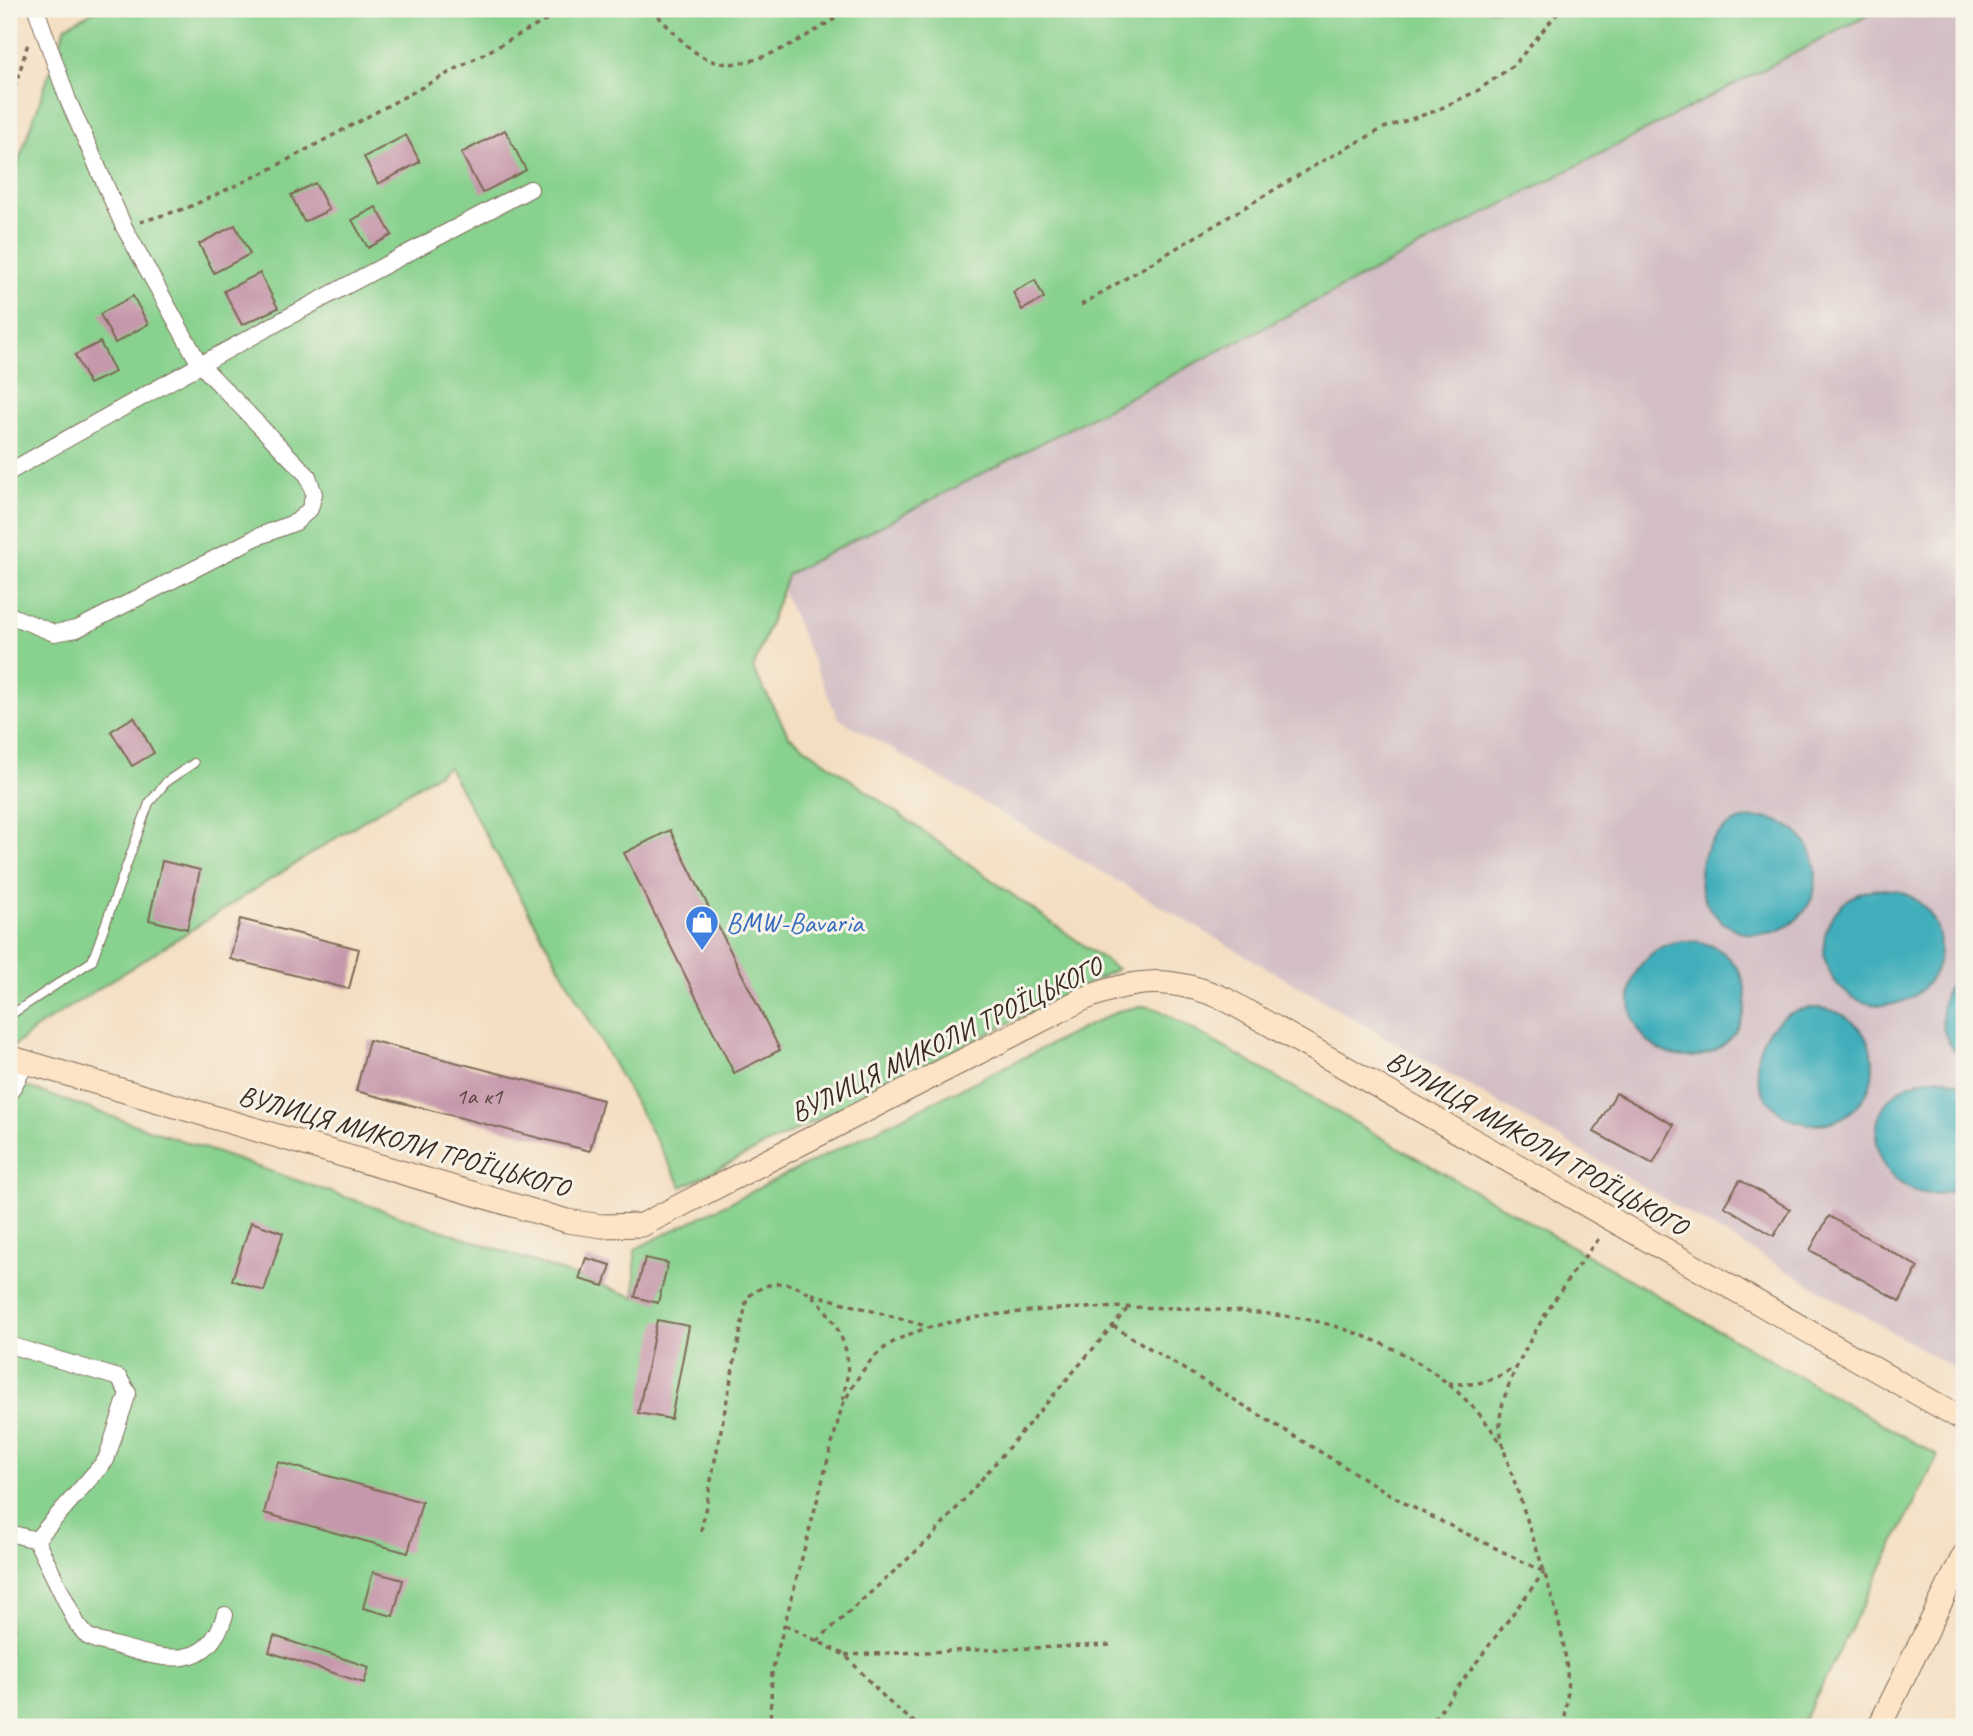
<svg xmlns="http://www.w3.org/2000/svg" width="1973" height="1736" font-family="Caveat,sans-serif">
	<style>
		.industrial { fill: #d2bec4 }
		.green { fill: #88d18e; stroke: #627e56; stroke-width: 2 }
		.water { fill: #3faebb; stroke: #3d6c6c; stroke-width: 2 }
		.building { fill: #c698ab }
		.lines { fill: none; stroke-linecap: round; stroke-linejoin: round }
		.lane-casing { stroke: #7c6957; stroke-width: 10 }
		.street-casing { stroke: #7c6957; stroke-width: 18 }
		.secondary-casing { stroke: #7c6957; stroke-width: 25 }
		.path { stroke: #7c6957; stroke-width: 3.5; stroke-dasharray: 5 5; stroke-linecap: butt }
		.lane { stroke: #fff; stroke-width: 8 }
		.street { stroke: #fff; stroke-width: 16 }
		.secondary { stroke: #fee4c6; stroke-width: 23 }
		.labels { text-anchor: middle; dominant-baseline: central; stroke-width: 6; stroke-linejoin: round; paint-order: stroke }
		.number-label { font-size: 24px; fill: #5e4641 }
		.shop-label { font-size: 28px; fill: #366cbe; stroke: #f7f3e8; text-anchor: start }
		.street-label { font-size: 28px; fill: #3b2a1e; stroke: #f7f3e8 }
	</style>
	<rect width="100%" height="100%" fill="#f7f3e8"/>
	<filter id="ink" filterUnits="userSpaceOnUse"><feTurbulence type="fractalNoise" baseFrequency=".0143" numOctaves="2"/><feDisplacementMap in="SourceGraphic" scale="14" xChannelSelector="R" yChannelSelector="G"/><feConvolveMatrix kernelMatrix="1 2 1 2 8 2 1 2 1" color-interpolation-filters="sRGB"/></filter>
	<filter id="wash" filterUnits="userSpaceOnUse"><feTurbulence type="fractalNoise" baseFrequency=".00686" numOctaves="4" result="noise"/><feDisplacementMap in="SourceGraphic" scale="28" xChannelSelector="R" yChannelSelector="G"/><feGaussianBlur stdDeviation="1.57" result="paint"/><feColorMatrix in="noise" values="0 0 0 0 0 0 0 0 0 0 0 0 0 0 0 0 0 1.4 0 .05"/><feComposite in="paint" operator="in"/></filter>
	<g filter="url(#wash)">
		<rect width="100%" height="100%" fill="#f4dec1"/>
		<path class="industrial" d="M1880 9H1964V1374L838 718 783 592 788 574Z"/>
		<path class="green" d="M98 9H1880L788 574 753 669 789 736 1117 969 682 1187 448 767 35 1029 9 1050V189L66 26Z
			M1143 1006 1157 1009 1938 1456 1801 1727H9V1081L635 1297V1249L1118 1011Z"/>
		<path class="water" d="M1700 876a58 58 0 1 1 116 0a58 58 0 1 1-116 0Z
			M1824 947a58 58 0 1 1 116 0a58 58 0 1 1-116 0Z
			M1630 999a58 58 0 1 1 116 0a58 58 0 1 1-116 0Z
			M1964 967V1060C1934 1035 1935 992 1964 967Z
			M1757 1066a58 58 0 1 1 116 0a58 58 0 1 1-116 0Z
			M1939 1077 1964 1085V1185C1881 1230 1829 1088 1939 1077Z"/>
		<g id="blocks">
			<path class="building" d="M505 130 526 170 482 193 461 153Z
				M406 135 420 162 378 184 364 157Z
				M315 183 329 210 304 222 291 195Z
				M376 207 392 235 368 248 352 220Z
				M235 225 250 254 214 273 199 244Z
				M260 273 278 308 242 325 224 291Z
				M1035 280 1044 298 1022 310 1013 292Z
				M133 296 148 324 115 343 100 314Z
				M100 342 115 372 89 384 75 355Z
				M134 717 154 753 132 766 111 731Z
				M670 830 780 1050 734 1073 624 853Z
				M162 861 200 870 187 929 149 920Z
				M240 919 359 949 349 989 230 959Z
				M369 1040 603 1100 590 1151 356 1091Z
				M1616 1093 1674 1125 1653 1164 1594 1132Z
				M1740 1180 1790 1209 1774 1236 1724 1206Z
				M1829 1216 1918 1267 1900 1301 1810 1250Z
				M251 1222 283 1233 264 1291 232 1280Z
				M586 1258 611 1265 604 1286 579 1279Z
				M645 1258 668 1263 658 1303 635 1297Z
				M657 1320 689 1326 671 1419 638 1413Z
				M278 1462 422 1502 408 1553 264 1513Z
				M373 1572 403 1580 393 1616 363 1608Z
				M274 1636 369 1667 364 1683 269 1652Z"/>
		</g>
	</g>
	<g filter="url(#ink)">
		<use href="#blocks" fill-opacity="0" stroke="#7c6957" stroke-width="2"/>
		<g class="lines">
			<g class="lane-casing">
				<path id="lane" d="M9 1016 92 961 149 803 167 781 194 763"/>
			</g>
			<g class="street-casing">
				<path id="street" d="M9 472C180 374 355 280 530 189
					M9 615 54 633 77 629 257 537 296 522 310 509 314 494 308 476 199 363 124 227 68 100 36 9
					M9 1094 27 1062
					M9 1345 119 1378 128 1393 106 1460 36 1540 9 1533
					M36 1540 77 1624 87 1636 98 1641C150 1653 204 1682 225 1615"/>
			</g>
			<g class="secondary-casing">
				<path id="secondary" d="M9 1057 567 1221 602 1226 642 1225 1081 1000C1135 978 1171 976 1225 999L1964 1420
					M1879 1727 1964 1555"/>
			</g>
			<path class="path" d="M651 9C667 24 683 46 703 57 746 82 813 30 852 9
				M9 107 29 40
				M140 222 187 208 267 171 567 9
				M1081 305 1319 163 1384 128 1435 111 1477 91 1514 65 1561 9
				M812 1294 926 1326
				M1113 1326 1406 1504 1542 1571
				M1448 1383C1475 1386 1490 1383 1513 1368
				M701 1531 747 1298C791 1258 834 1308 846 1351 850 1368 846 1383 843 1400
				M785 1625 845 1655 889 1702 920 1727
				M817 1641 932 1537 1128 1308
				M845 1655 1110 1645
				M770 1727 772 1672 842 1406C854 1384 865 1362 886 1347 955 1295 1229 1303 1315 1321 1333 1325 1354 1332 1371 1339 1426 1361 1473 1397 1504 1448
				M1428 1727 1544 1572
				M1563 1727C1573 1684 1565 1643 1553 1601 1542 1564 1529 1526 1517 1489 1510 1468 1500 1444 1500 1422 1500 1376 1570 1272 1601 1236"/>
			<use href="#lane" class="lane"/>
			<use href="#street" class="street"/>
			<use href="#secondary" class="secondary"/>
		</g>
	</g>
	<defs>
		<g id="shop-pin" transform="scale(1.75)"><path d="M0 17L-7.5 6A9.5 9.5 0 1 1 7.5 6Z" fill="#3f7fe0" stroke="#f7f3e8"/><path d="M-5-2.5h2.3a2.7 3.5 0 0 1 5.4 0H5L5.5 6h-11ZM-1.5-2.5h3a1.5 2.3 0 0 0-3 0Z" fill="#fff"/></g>
	</defs>
	<g fill-rule="evenodd">
		<use href="#shop-pin" x="702" y="922"/>
	</g>
	<g class="labels">
		<g class="number-label">
			<text x="479" y="1096">1а к1</text>
		</g>
		<g class="shop-label">
			<text x="726" y="922">BMW-Bavaria</text>
		</g>
		<g class="street-label">
			<text transform="translate(946 1039) rotate(-26)">ВУЛИЦЯ МИКОЛИ ТРОЇЦЬКОГО</text>
			<text transform="translate(404 1141) rotate(16)">ВУЛИЦЯ МИКОЛИ ТРОЇЦЬКОГО</text>
			<text transform="translate(1537 1143) rotate(30)">ВУЛИЦЯ МИКОЛИ ТРОЇЦЬКОГО</text>
		</g>
	</g>
	<rect width="1973" height="1736" fill="none" stroke="#f7f3e8" stroke-width="35"/>
</svg>
